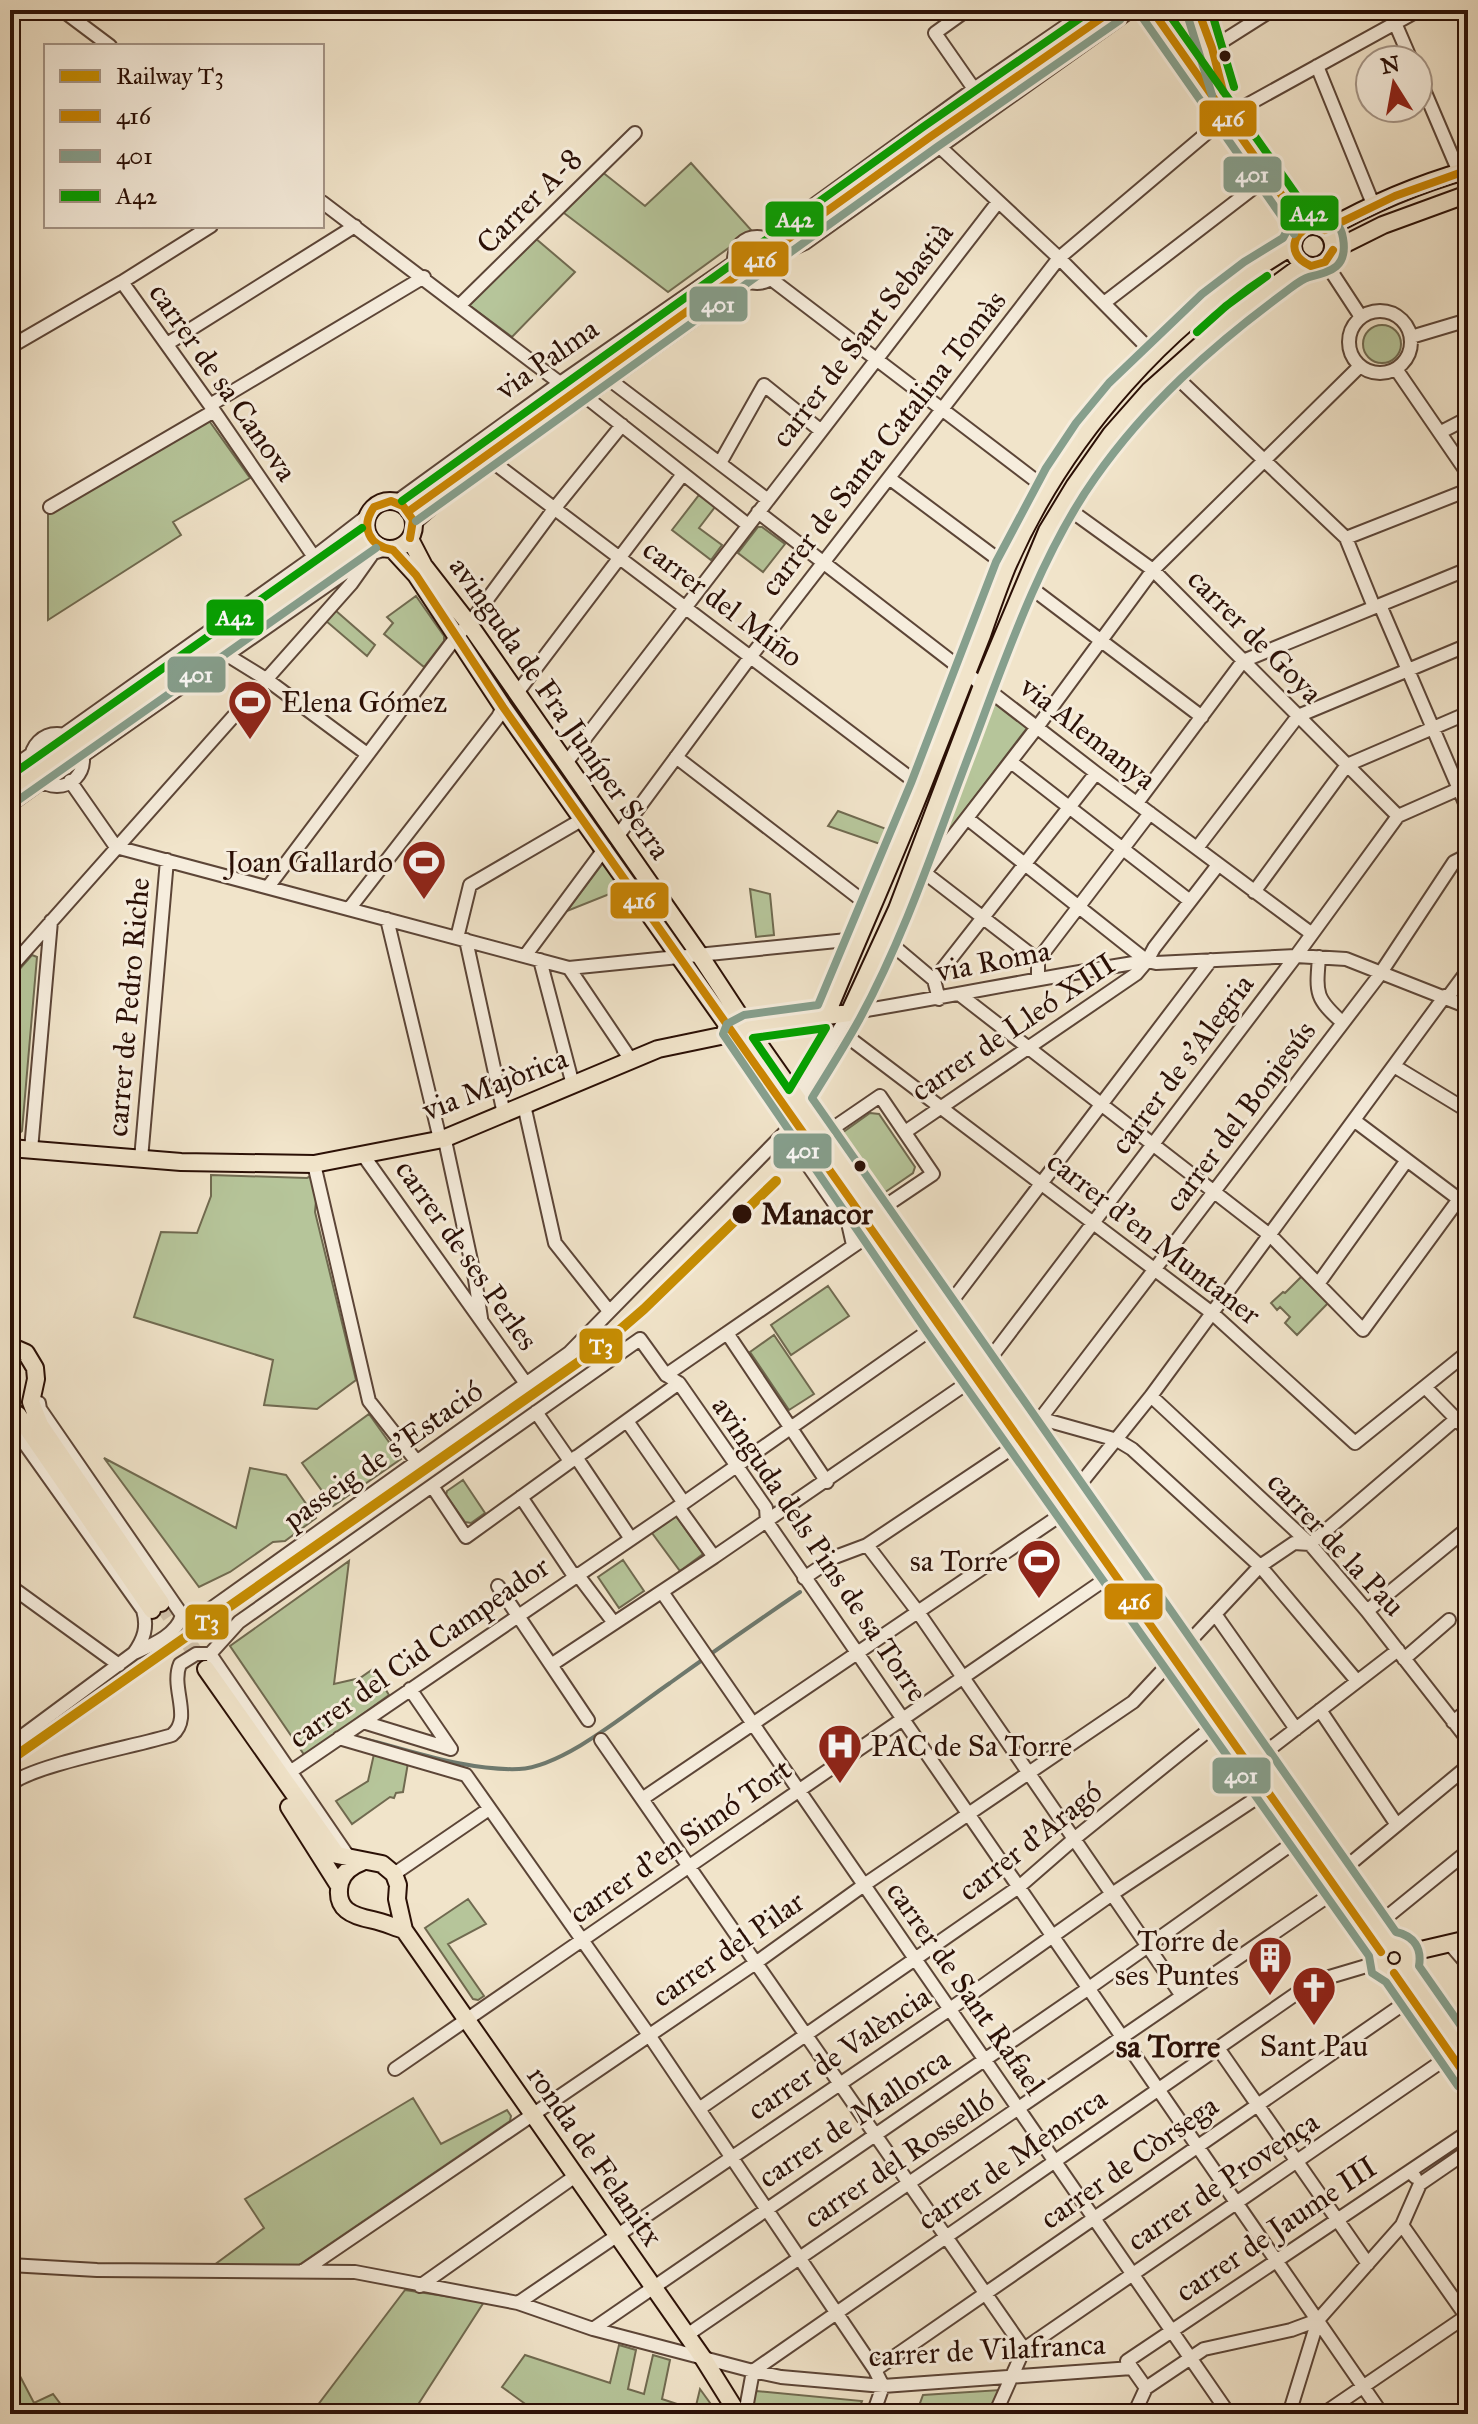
<svg xmlns="http://www.w3.org/2000/svg" width="1478" height="2424" font-family="'IM FELL Great Primer',serif">
	<style>
		.green { fill: #b6c59a; stroke: #706a50; stroke-width: 2 }
		.lines { fill: none; stroke-linecap: round; stroke-linejoin: round }
		.stream { stroke: #6e796e; stroke-width: 4 }
		.major-tunnel { stroke: #d3c4ad; stroke-width: 16; stroke-dasharray: 16 8; stroke-linecap: butt }
		.minor-casing { stroke: #5c4537; stroke-width: 16 }
		.major-casing { stroke: #2b1006; stroke-width: 20 }
		.minor { stroke: #f6eddd; stroke-width: 12 }
		.major { stroke: #f1e4ca; stroke-width: 16 }
		.bus-1-casing { stroke: #f6eddd; stroke-width: 14 }
		.bus-2-casing { stroke: #f6eddd; stroke-width: 14 }
		.bus-3-casing { stroke: #f6eddd; stroke-width: 14 }
		.bus-1 { stroke: #ca8502; stroke-width: 8 }
		.bus-2 { stroke: #869f8d; stroke-width: 8 }
		.bus-3 { stroke: #03a100; stroke-width: 8 }
		.rail-1-casing { stroke: #f6eddd; stroke-width: 16 }
		.rail-1 { stroke: #c68d02; stroke-width: 10 }
		.bus-dot { fill: #2b1006; stroke: #f6eddd; stroke-width: 3 }
		.labels { text-anchor: middle; dominant-baseline: central; stroke-width: 6; stroke-linejoin: round; paint-order: stroke }
		.street-label { font-size: 30px; fill: #2b1006; stroke: #f6eddd }
		.poi-label { font-size: 30px; fill: #2b1006; stroke: #f6eddd; text-anchor: end }
		.stop-label { font-size: 30px; font-weight: bold; fill: #2b1006; stroke: #f6eddd; text-anchor: start }
		.neighbourhood-label { font-size: 32px; font-weight: bold; fill: #2b1006; stroke: #f6eddd }
		.line-badge { stroke: #f6eddd; stroke-width: 3 }
		.badge-label { font-size: 22px; text-anchor: middle; font-weight: bold; fill: #fff }
	</style>
	<rect width="100%" height="100%" fill="#f1e4ca"/>
	<filter id="stains"><feTurbulence type="fractalNoise" baseFrequency=".0025" numOctaves="4"/><feColorMatrix values="0 0 0 0 .2 0 0 0 0 .09 0 0 0 0 .02 0 0 0 .5 -.17"/></filter>
	<radialGradient id="worn" r=".72"><stop offset=".6" stop-color="#630" stop-opacity="0"/><stop offset="1" stop-color="#630" stop-opacity=".3"/></radialGradient>
	<path class="green" d="M691 163 752 231 668 292 560 210 601 171 645 206Z
		M535 238 575 272 512 337 469 305Z
		M1363 344a19 19 0 1 1 38 0a19 19 0 1 1-38 0Z
		M204 420 210 422 250 478 173 522 181 535 48 620V514Z
		M699 495 715 507 699 528 722 545 711 560 672 530Z
		M758 527H762L785 544 763 572 738 553Z
		M416 596 444 636V641L424 667 384 634 393 623 387 617Z
		M335 610 375 645 367 656 326 621Z
		M991 700 998 702 1027 728 926 861 985 705Z
		M838 811 889 830 883 845 828 826Z
		M603 863 622 889 567 911Z
		M750 889 770 894 774 935 756 937Z
		M32 955 37 957 22 1131 16 1136 10 1135V980Z
		M870 1113 879 1114 915 1167 913 1173 878 1197 835 1138Z
		M211 1175 307 1178 313 1175 317 1190 315 1212 356 1380 317 1409 264 1405 273 1360 134 1317 161 1232 197 1233 211 1196Z
		M1306 1272 1332 1299 1297 1335 1285 1323 1290 1317 1280 1307 1277 1310 1271 1303 1283 1292 1285 1293Z
		M828 1286 849 1316 791 1355 771 1325Z
		M774 1335 814 1394 789 1410 750 1352Z
		M369 1414 401 1459 333 1506 302 1463Z
		M104 1458 236 1528 250 1468 286 1475 316 1518 285 1541 273 1542 230 1572 199 1587Z
		M463 1480 485 1513 471 1523 465 1522 446 1495 447 1491Z
		M676 1516 703 1554 680 1571 652 1533Z
		M623 1560 644 1591 619 1608 598 1577Z
		M349 1561 334 1684 360 1678 373 1669 389 1695 305 1756 230 1646Z
		M374 1754 408 1763 403 1792 396 1793 394 1798 390 1797 352 1824 336 1801 368 1781Z
		M468 1899 486 1924 448 1944 484 1996 478 2000 473 1999 425 1928Z
		M413 2098 441 2144 507 2110 511 2116 510 2121 293 2269 210 2268 264 2228 245 2199Z
		M405 2290 484 2302 412 2414H311Z
		M619 2345 636 2350 628 2389 644 2394 653 2355 670 2360 662 2399 695 2410 700 2389 718 2414H539L502 2387 525 2355 610 2383Z
		M10 2357 34 2403 53 2394 68 2414H10Z
		M1000 2390 988 2414H916L923 2395Z
		M756 2391 862 2401 857 2414H760L750 2400Z"/>
	<g class="lines">
		<path class="stream" d="M364 1739C413 1751 467 1771 519 1769 564 1767 632 1709 670 1683 713 1652 756 1622 800 1592"/>
		<path class="major-tunnel" d="M161 1603 203 1664"/>
		<g class="minor-casing">
			<path id="minor" d="M62 10 110 46
				M967 10 935 33 974 89
				M1395 23 1411 60
				M1212 48 1272 10
				M1317 66 1373 204
				M1418 76 1459 172
				M941 148 1059 258 1155 355
				M322 202 560 383
				M211 226 122 282 210 405 314 557
				M734 260a23 23 0 1 1 46 0a23 23 0 1 1-46 0Z
				M767 239 974 89 1089 10
				M778 255 805 243 1132 10
				M1325 262 1361 317
				M771 279 1048 490
				M1104 303 1269 176
				M460 305 635 133
				M1349 342a31 31 0 1 1 62 0a31 31 0 1 1-62 0Z
				M1411 337 1468 320
				M167 344 355 226
				M10 347 122 282
				M1396 369 1468 474
				M1170 371 1346 538 1374 607
				M586 397 748 525
				M210 405 424 277
				M555 409 575 405 748 281
				M1441 432 1468 418
				M493 462 922 787
				M720 463 764 385 820 430
				M889 478 1007 566
				M768 500 998 202
				M396 502 560 383 733 263
				M1063 505 1153 570 1398 816
				M50 507 214 411
				M758 512 1096 773 1312 934
				M414 524C461 480 518 444 572 407
				M1346 538 1468 490
				M1026 584 1202 717
				M1380 605 1468 810
				M227 655 266 679 367 754
				M517 693 683 474
				M66 733 314 557 367 516
				M31 760a26 26 0 1 1 52 0a26 26 0 1 1-52 0Z
				M84 755 373 553 386 549
				M676 757 872 908
				M1011 762 1190 901
				M566 763 768 500 610 380
				M10 769 30 755
				M70 781 116 847 569 968 857 939
				M1137 803 1243 661 1468 569
				M10 805 42 782
				M968 819 1147 961
				M617 837 751 656 1059 258 1227 116 1419 10
				M1197 848 1298 716 1468 645
				M925 873 1038 960
				M268 887 456 637 469 624 554 509 622 425
				M1254 892 1347 765 1468 713
				M906 897 1038 726 1153 570 1360 366
				M349 909 498 717 503 707
				M387 919 439 1135 446 1145 475 1279 481 1318
				M883 937 934 980 939 999
				M457 938 470 885 583 819
				M466 940 504 1114
				M525 956 605 848
				M1319 957C1316 994 1315 998 1343 1023
				M540 960 573 1085
				M10 968 351 584 373 553
				M569 968 631 1060
				M1038 978V960L1150 813
				M934 980 1096 773
				M959 994 1271 1236 1363 1330 1459 1199
				M1448 997 1468 970
				M840 1031 1212 1313 1355 1443 1468 1352
				M1394 1066 1468 1111
				M792 1104 798 1099 849 1013C949 997 1047 976 1147 961L1156 963 1296 956 1346 959 1468 1007
				M524 1105 555 1243 609 1311
				M1355 1121 1468 1206
				M818 1132 823 1135 880 1096 933 1174 872 1215
				M905 1132 1136 974 1147 961 1154 948 1218 865
				M776 1142 787 1144 798 1151 848 1223 853 1245
				M31 1150 51 921
				M363 1155 527 1385
				M141 1159 167 860
				M314 1164 369 1401 417 1462
				M1318 1284 1407 1160
				M945 1310 1211 960
				M727 1333 827 1482
				M666 1375 881 1227
				M679 1383 766 1508 767 1522 1382 2414
				M1425 1387 1468 1431
				M1151 1396 1310 1544 1367 1611 1468 1740
				M39 1403 40 1409 182 1615 205 1613 569 1353 796 1121 802 1124
				M536 1412 570 1461
				M1042 1419 1117 1440 1132 1449 1260 1566 1357 1681
				M627 1421 684 1503
				M10 1423 143 1610C148 1627 144 1639 134 1653
				M576 1457 631 1539
				M1073 1493 1151 1396 1445 996
				M521 1497 574 1576
				M867 1545 918 1612 1182 1996
				M714 1557 976 1377 1296 956 1398 816 1468 785
				M577 1574 614 1623
				M804 1578 835 1557 867 1545 1021 1442 1031 1431 1378 977 1454 862 1468 855
				M10 1586 119 1665
				M498 1586 588 1720
				M662 1592 1229 2414
				M1367 1611 1468 1528
				M1215 1614 1296 1729
				M210 1654 239 1622 640 1339 666 1375 679 1383 466 1537 432 1486
				M210 1654 350 1859
				M1404 1659 1449 1620
				M551 1665 714 1557 678 1507
				M1320 1710 1397 1825
				M363 1722 451 1749 410 1689
				M1453 1722 1468 1710
				M339 1738 466 1775 649 2035 875 2370 883 2386 873 2414
				M601 1740 1024 2349 995 2414
				M10 1745 134 1653C152 1645 177 1635 182 1615
				M1258 1758 1398 1650
				M290 1772 678 1507 937 1325
				M10 1785C31 1765 138 1746 172 1735 193 1718 170 1688 180 1664L196 1654H210
				M642 1799 1068 1510
				M1339 1873 1468 1766
				M394 1874 489 1809
				M1377 1925 1468 1851
				M1449 1943 1468 1965
				M1218 2048 1368 2264
				M395 2069 1113 1574
				M699 2109 1020 1886 1074 1839 1225 1717
				M1415 2177 1410 2171 1468 2132
				M1420 2184 1468 2151
				M1402 2225 1468 2319
				M10 2265 97 2270 355 2272 518 2303 593 2329 753 2371 781 2377 883 2386 1132 2368
				M303 2271 757 1962 864 1885 1133 1702 1260 1566 1294 1543 1310 1544 1456 1419
				M420 2286 574 2177
				M518 2303 950 2009 1112 1894 1267 1791
				M1318 2320 1291 2330 1204 2349 1146 2388 1127 2361 1410 2171
				M593 2329 1089 1988 1300 1838
				M687 2335 1337 1890
				M1024 2349 1451 2055
				M875 2370 1412 1998
				M753 2371 1300 1991 1326 1978 1380 1962
				M745 2414 753 2371
				M1134 2414 1146 2388
				M1289 2414 1318 2320 1402 2225 1420 2184
				M1323 2414 1468 2315"/>
		</g>
		<g class="major-casing">
			<path id="major" d="M1152 10C1200 84 1254 154 1304 227
				M1198 10 1221 83 1227 115
				M1293 246a20 20 0 1 1 40 0a20 20 0 1 1-40 0Z
				M1325 230C1371 204 1418 184 1468 170
				M1333 250 1383 225 1468 194
				M366 525a24 24 0 1 1 48 0a24 24 0 1 1-48 0Z
				M409 511 930 137 1113 10
				M410 539 424 566 469 624 699 954 747 1027 1390 1944
				M393 550 416 575 503 707 1381 1952
				M10 791 369 538
				M826 1016C858 938 893 861 924 782 943 733 963 684 982 635 990 612 998 589 1007 567 1064 436 1169 318 1293 246
				M10 1148 181 1162 314 1164 443 1139 658 1049 735 1033 747 1027 849 1013 897 909 983 683 1047 531 1075 485 1111 434 1149 391 1233 316 1304 264
				M10 1346 26 1353 35 1368 36 1379 31 1402 40 1425 161 1603
				M10 1410 18 1415 152 1610
				M206 1669 337 1855 382 1864 394 1874 398 1885 397 1899 404 1930 703 2358 738 2414
				M289 1807 339 1886
				M362 1862C351 1866 343 1872 340 1883 334 1910 353 1916 373 1920 383 1922 394 1927 404 1930
				M1379 1958a15 15 0 1 1 30 0a15 15 0 1 1-30 0Z
				M1408 1953 1468 1939
				M1406 1968 1468 2057
				M1394 1973 1468 2079"/>
		</g>
		<use href="#minor" class="minor"/>
		<use href="#major" class="major"/>
		<g class="bus-1-casing">
			<path id="bus-1" d="M1152 10 1304 227
				M1198 10 1212 48 1223 91
				M1325 230 1395 196 1468 170
				M1325 230 1310 226C1289 237 1289 256 1311 266L1325 262 1333 250
				M409 511 930 137 1113 10
				M393 550 416 575 503 707 1381 1952
				M393 550C369 546 360 527 374 507L391 501 403 506 413 520 410 538
				M1394 1973 1468 2079"/>
		</g>
		<g class="bus-2-casing">
			<path id="bus-2" d="M1187 14 1212 95
				M1142 17 1294 234
				M416 521 937 147 1120 20
				M17 801 376 548
				M1458 2086 1386 1982 1372 1973 1369 1956 927 1332 723 1034 727 1024 744 1015 818 1005 911 783 996 562 1046 468 1076 423 1109 383 1202 294 1244 262 1283 238 1291 223C1309 210 1339 212 1343 238 1348 267 1331 272 1309 277 1301 279 1291 288 1284 293 1212 346 1146 405 1095 478 1041 554 1005 659 972 747 937 838 906 934 859 1020 844 1047 828 1072 812 1098L1396 1932C1414 1936 1422 1948 1419 1966L1468 2036"/>
		</g>
		<g class="bus-3-casing">
			<path id="bus-3" d="M1166 10 1314 220
				M1211 10 1234 87
				M1267 276 1226 306 1197 332C1219 311 1242 292 1267 276Z
				M402 501 923 127 1092 10
				M10 776 362 528
				M826 1028 789 1090 753 1038Z"/>
		</g>
		<use href="#bus-1" class="bus-1"/>
		<use href="#bus-2" class="bus-2"/>
		<use href="#bus-3" class="bus-3"/>
		<g class="rail-1-casing">
			<path id="rail-1" d="M10 1760 600 1347 644 1309 776 1181"/>
		</g>
		<use href="#rail-1" class="rail-1"/>
	</g>
	<defs>
		<g id="stadium-pin" transform="scale(2.3)"><path d="M0 17L-7.5 6A9.5 9.5 0 1 1 7.5 6Z" fill="#8f2418" stroke="#f6eddd"/><path d="M0-5a6.5 5 0 1 0 0 10a6.5 5 0 1 0 0-10ZM-3.5-1.8h7v3.6h-7Z" fill="#fff"/></g>
		<g id="hospital-pin" transform="scale(2.3)"><path d="M0 17L-7.5 6A9.5 9.5 0 1 1 7.5 6Z" fill="#8f2418" stroke="#f6eddd"/><path d="M-5-5h3v3.5h4V-5h3V5h-3V1.5h-4V5h-3Z" fill="#fff"/></g>
		<g id="building-pin" transform="scale(2.3)"><path d="M0 17L-7.5 6A9.5 9.5 0 1 1 7.5 6Z" fill="#8f2418" stroke="#f6eddd"/><path d="M-4-6H4V6H1V3H-1V6H-4ZM-2.5-4.3h1.7v1.8h-1.7ZM.8-4.3h1.7v1.8H.8ZM-2.5-1h1.7V.8h-1.7ZM.8-1h1.7V.8H.8Z" fill="#fff"/></g>
		<g id="church-pin" transform="scale(2.3)"><path d="M0 17L-7.5 6A9.5 9.5 0 1 1 7.5 6Z" fill="#8f2418" stroke="#f6eddd"/><path d="M-1.2-6h2.4v3.5h3.3v2.4h-3.3V6h-2.4V-.1h-3.3v-2.4h3.3Z" fill="#fff"/></g>
	</defs>
	<g fill-rule="evenodd">
		<use href="#stadium-pin" x="250" y="702"/>
		<use href="#stadium-pin" x="424" y="862"/>
		<use href="#stadium-pin" x="1039" y="1561"/>
		<use href="#hospital-pin" x="840" y="1746"/>
		<use href="#building-pin" x="1270" y="1958"/>
		<use href="#church-pin" x="1314" y="1988"/>
	</g>
	<g class="bus-dot">
		<circle cx="1225" cy="56" r="7"/>
		<circle cx="860" cy="1166" r="7"/>
		<circle cx="742" cy="1214" r="11"/>
	</g>
	<g class="labels">
		<g class="street-label">
			<text transform="translate(529 201) rotate(-45)">Carrer A-8</text>
			<text transform="translate(862 335) rotate(-52)">carrer de Sant Sebastià</text>
			<text transform="translate(547 359) rotate(-35)">via Palma</text>
			<text transform="translate(223 382) rotate(55)">carrer de sa Canova</text>
			<text transform="translate(883 443) rotate(-52)">carrer de Santa Catalina Tomàs</text>
			<text transform="translate(723 603) rotate(37)">carrer del Miño</text>
			<text transform="translate(1255 636) rotate(45)">carrer de Goya</text>
			<text transform="translate(560 708) rotate(55)">avinguda de Fra Juníper Serra</text>
			<text transform="translate(1088 733) rotate(38)">via Alemanya</text>
			<text transform="translate(993 961) rotate(-11)">via Roma</text>
			<text transform="translate(128 1007) rotate(-85)">carrer de Pedro Riche</text>
			<text transform="translate(1013 1027) rotate(-34)">carrer de Lleó XIII</text>
			<text transform="translate(1182 1064) rotate(-53)">carrer de s'Alegria</text>
			<text transform="translate(495 1084) rotate(-21)">via Majòrica</text>
			<text transform="translate(1240 1116) rotate(-53)">carrer del Bonjesús</text>
			<text transform="translate(1154 1238) rotate(38)">carrer d'en Muntaner</text>
			<text transform="translate(467 1255) rotate(55)">carrer de ses Perles</text>
			<text transform="translate(383 1455) rotate(-35)">passeig de s'Estació</text>
			<text transform="translate(1336 1544) rotate(47)">carrer de la Pau</text>
			<text transform="translate(820 1549) rotate(56)">avinguda dels Pins de sa Torre</text>
			<text transform="translate(419 1652) rotate(-35)">carrer del Cid Campeador</text>
			<text transform="translate(680 1841) rotate(-35)">carrer d'en Simó Tort</text>
			<text transform="translate(1030 1841) rotate(-38)">carrer d'Aragó</text>
			<text transform="translate(728 1949) rotate(-35)">carrer del Pilar</text>
			<text transform="translate(966 1988) rotate(55)">carrer de Sant Rafael</text>
			<text transform="translate(839 2053) rotate(-34)">carrer de València</text>
			<text transform="translate(854 2118) rotate(-34)">carrer de Mallorca</text>
			<text transform="translate(595 2156) rotate(55)">ronda de Felanitx</text>
			<text transform="translate(899 2159) rotate(-34)">carrer del Rosselló</text>
			<text transform="translate(1012 2159) rotate(-35)">carrer de Menorca</text>
			<text transform="translate(1129 2162) rotate(-35)">carrer de Còrsega</text>
			<text transform="translate(1223 2181) rotate(-34)">carrer de Provença</text>
			<text transform="translate(1276 2229) rotate(-34)">carrer de Jaume III</text>
			<text transform="translate(987 2350) rotate(-3)">carrer de Vilafranca</text>
		</g>
		<g class="poi-label">
			<text x="281" y="702" text-anchor="start">Elena Gómez</text>
			<text x="393" y="862">Joan Gallardo</text>
			<text x="1008" y="1561">sa Torre</text>
			<text x="871" y="1746" text-anchor="start">PAC de Sa Torre</text>
			<text x="1239" y="1941">Torre de<tspan x="1239" dy="34">ses Puntes</tspan></text>
			<text x="1314" y="2046" text-anchor="middle">Sant Pau</text>
		</g>
		<g class="stop-label">
			<text x="761" y="1214">Manacor</text>
		</g>
		<g class="neighbourhood-label">
			<text x="1168" y="2046">sa Torre</text>
		</g>
	</g>
	<g class="line-badge">
		<rect x="1198" y="99" width="60" height="39" rx="8" fill="#ca8502"/>
		<rect x="1222" y="155" width="61" height="39" rx="8" fill="#869f8d"/>
		<rect x="1279" y="194" width="61" height="38" rx="8" fill="#03a100"/>
		<rect x="764" y="200" width="61" height="38" rx="8" fill="#03a100"/>
		<rect x="730" y="240" width="60" height="38" rx="8" fill="#ca8502"/>
		<rect x="688" y="285" width="61" height="38" rx="8" fill="#869f8d"/>
		<rect x="205" y="598" width="60" height="39" rx="8" fill="#03a100"/>
		<rect x="166" y="655" width="61" height="39" rx="8" fill="#869f8d"/>
		<rect x="609" y="881" width="61" height="39" rx="8" fill="#ca8502"/>
		<rect x="772" y="1132" width="61" height="38" rx="8" fill="#869f8d"/>
		<rect x="578" y="1327" width="46" height="38" rx="8" fill="#c68d02"/>
		<rect x="1103" y="1582" width="61" height="39" rx="8" fill="#ca8502"/>
		<rect x="184" y="1603" width="46" height="38" rx="8" fill="#c68d02"/>
		<rect x="1211" y="1756" width="61" height="39" rx="8" fill="#869f8d"/>
	</g>
	<g class="badge-label">
		<text x="1228" y="126">416</text>
		<text x="1252" y="182">401</text>
		<text x="1309" y="221">A42</text>
		<text x="795" y="227">A42</text>
		<text x="760" y="267">416</text>
		<text x="718" y="312">401</text>
		<text x="235" y="625">A42</text>
		<text x="196" y="682">401</text>
		<text x="639" y="908">416</text>
		<text x="803" y="1158">401</text>
		<text x="601" y="1354">T3</text>
		<text x="1134" y="1609">416</text>
		<text x="207" y="1630">T3</text>
		<text x="1241" y="1783">401</text>
	</g>
	<rect width="1478" height="2424" fill="none" stroke="#f1e4ca" stroke-width="40"/>
	<rect x="12" y="12" width="1454" height="2400" fill="none" stroke="#2b1006" stroke-width="4"/>
	<rect x="20" y="20" width="1438" height="2384" fill="none" stroke="#2b1006" stroke-width="2"/>
	<rect x="44" y="44" width="280" height="184" fill="#f6eddd" stroke="#a59587" stroke-width="2"/>
	<rect x="60" y="70" width="40" height="12" fill="#c68d02" stroke="#a59587" stroke-width="2"/>
	<text x="116" y="84" font-size="24" fill="#2b1006">Railway T3</text>
	<rect x="60" y="110" width="40" height="12" fill="#ca8502" stroke="#a59587" stroke-width="2"/>
	<text x="116" y="124" font-size="24" fill="#2b1006">416</text>
	<rect x="60" y="150" width="40" height="12" fill="#869f8d" stroke="#a59587" stroke-width="2"/>
	<text x="116" y="164" font-size="24" fill="#2b1006">401</text>
	<rect x="60" y="190" width="40" height="12" fill="#03a100" stroke="#a59587" stroke-width="2"/>
	<text x="116" y="204" font-size="24" fill="#2b1006">A42</text>
	<g transform="translate(1394 84) rotate(349)"><circle r="38" fill="#f6eddd" stroke="#a59587" stroke-width="2"/>
	<path d="M0-6L14 30L0 20L-14 30Z" fill="#8f2418"/>
	<text y="-12" font-size="22" font-weight="bold" text-anchor="middle" fill="#2b1006">N</text>
	</g>
	<rect width="100%" height="100%" filter="url(#stains)"/>
	<rect width="100%" height="100%" fill="url(#worn)"/>
</svg>
